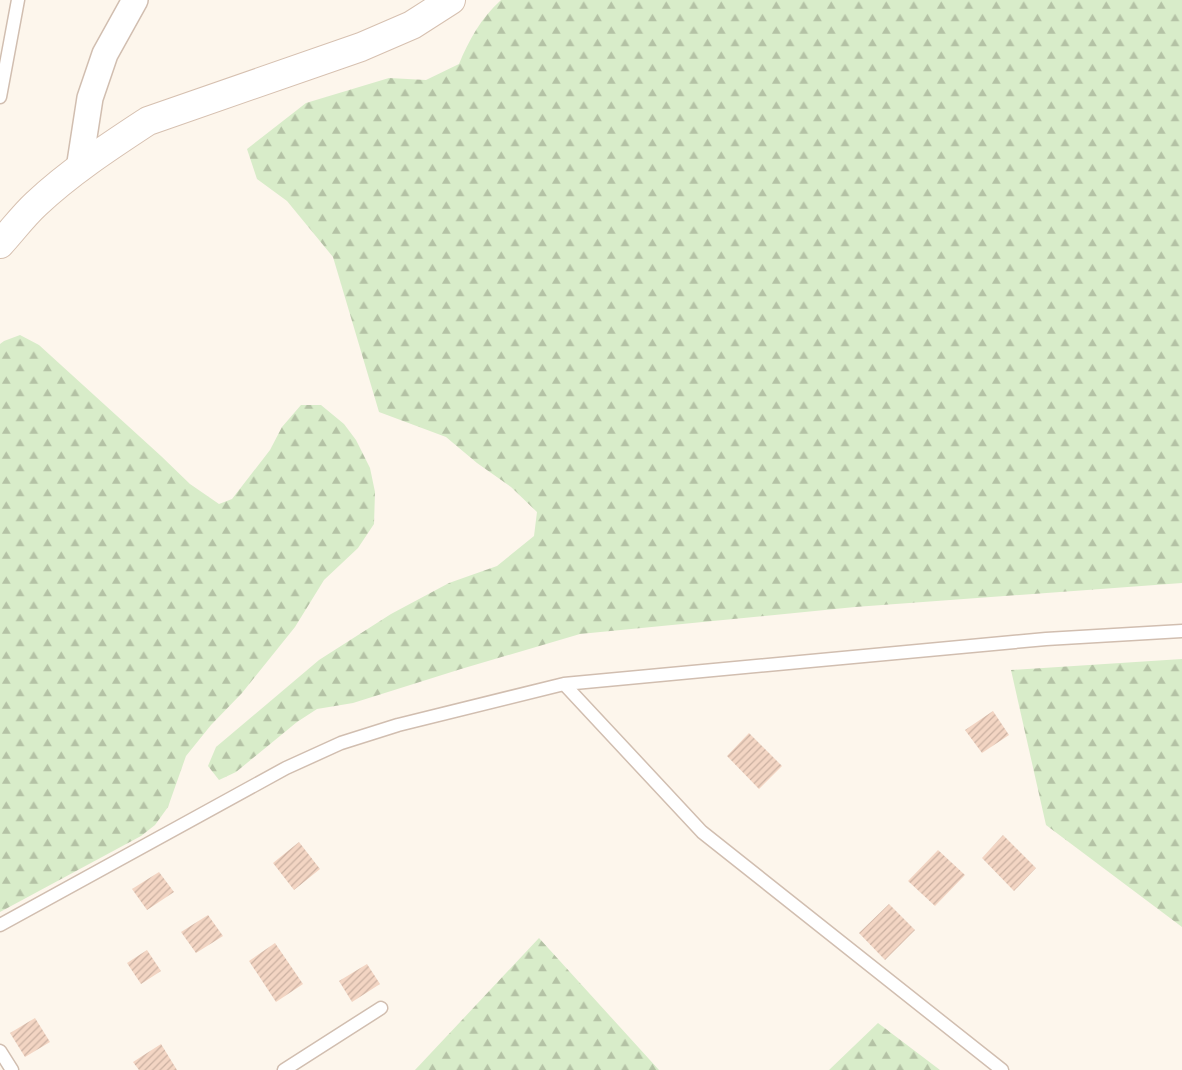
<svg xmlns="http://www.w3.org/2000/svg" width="1182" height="1070" font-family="'Nunito Sans',sans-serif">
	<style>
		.forest { fill: url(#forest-firs) }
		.building { fill: url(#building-hatch) }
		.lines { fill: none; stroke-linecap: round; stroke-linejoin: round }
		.lane-casing { stroke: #d1beb0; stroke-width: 15 }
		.street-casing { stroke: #d1beb0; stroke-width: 28 }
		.secondary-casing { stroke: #d6c0b0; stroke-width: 30 }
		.lane { stroke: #fff; stroke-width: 12 }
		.street { stroke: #fff; stroke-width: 25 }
		.secondary { stroke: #fff; stroke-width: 28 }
	</style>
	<defs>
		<pattern id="forest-firs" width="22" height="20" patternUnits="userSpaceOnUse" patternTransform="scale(1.25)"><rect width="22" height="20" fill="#d8ecc9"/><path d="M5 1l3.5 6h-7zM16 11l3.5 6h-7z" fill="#b4c2a5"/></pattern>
		<pattern id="building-hatch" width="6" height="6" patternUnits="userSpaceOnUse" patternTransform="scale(1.25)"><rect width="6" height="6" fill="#f3d5c3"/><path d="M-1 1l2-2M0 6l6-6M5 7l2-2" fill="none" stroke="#cab0a1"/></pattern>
	</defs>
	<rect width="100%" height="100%" fill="#fdf6ec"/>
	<path class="forest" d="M501 0H1182V583L855 607 580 634 461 669 353 703 317 709 297 722 236 772 219 780 208 766 216 747 319 660 391 614 449 583 497 566 534 536 537 512 511 487 477 463 446 437 379 412 333 257 287 201 257 179 247 149 306 103 389 78 426 80 459 64C469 40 481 18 501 0Z
		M20 335 39 345 161 456 190 484 219 504 232 499 270 450 282 427 301 405H321L344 424 356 440 370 468 375 492 374 524 358 548 324 580 295 627 242 693 211 725 186 756 168 807 155 825 141 836 0 912V344L4 341Z
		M1182 659V927L1046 825 1011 670Z
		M539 938 659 1070H415Z
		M878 1023 940 1070H829Z"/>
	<path class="building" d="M993 711 1009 735 982 753 965 730Z
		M749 733 782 766 759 789 727 756Z
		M1003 835 1036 868 1014 891 982 858Z
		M299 842 320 869 294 890 273 863Z
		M938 850 965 875 935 906 908 881Z
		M159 872 174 892 147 910 132 889Z
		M889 904 915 930 885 960 859 933Z
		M208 915 223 936 196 953 181 932Z
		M275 943 303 984 276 1002 249 961Z
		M147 950 161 971 141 984 127 963Z
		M367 964 380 984 352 1002 339 981Z
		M35 1018 50 1042 25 1057 10 1033Z
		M161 1044 177 1070H139L133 1062Z"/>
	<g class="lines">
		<g class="lane-casing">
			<path id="lane" d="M0 97 18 0
				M564 684 702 832 1002 1070
				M0 925 286 768 341 743 398 725 564 684 1046 639 1182 631
				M0 1051 12 1070
				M284 1070 381 1008"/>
		</g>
		<g class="street-casing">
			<path id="street" d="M79 169 90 98 105 54 135 0"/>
		</g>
		<g class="secondary-casing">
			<path id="secondary" d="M0 244C12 231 23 216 36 204 70 172 110 146 148 121L361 47 412 25 451 0"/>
		</g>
		<use href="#lane" class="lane"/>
		<use href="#street" class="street"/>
		<use href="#secondary" class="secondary"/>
	</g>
</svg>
